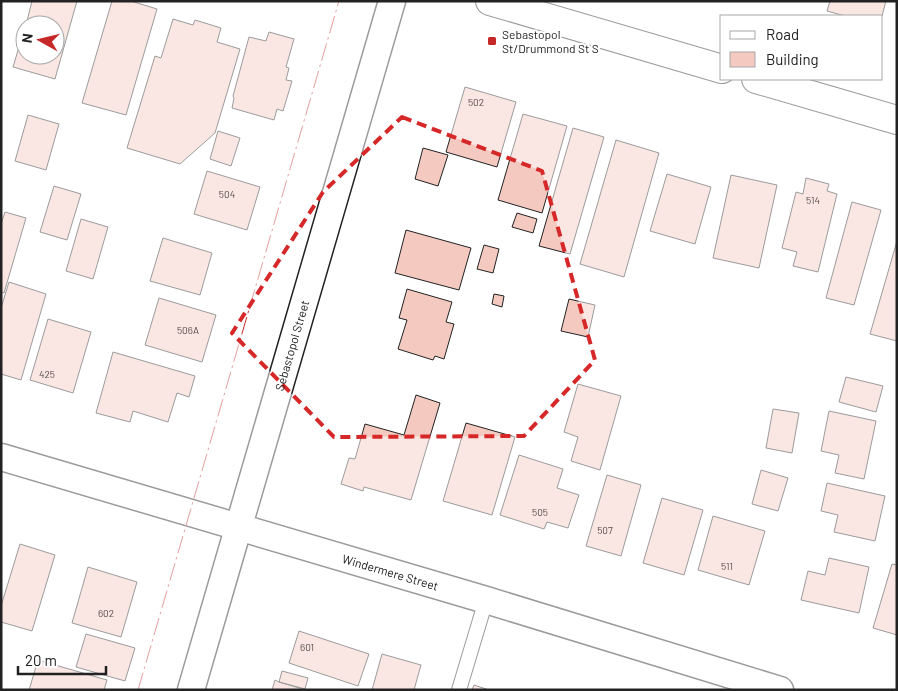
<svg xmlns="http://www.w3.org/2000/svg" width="898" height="691" font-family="Barlow,sans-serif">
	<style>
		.building { fill: #f3c9c0; stroke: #222 }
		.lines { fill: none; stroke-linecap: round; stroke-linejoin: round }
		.service-casing { stroke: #222; stroke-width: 16 }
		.minor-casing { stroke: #222; stroke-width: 29 }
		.secondary-casing { stroke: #222; stroke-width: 30 }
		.service { stroke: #fff; stroke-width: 14 }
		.minor { stroke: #fff; stroke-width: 26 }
		.secondary { stroke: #fff; stroke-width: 28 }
		.power { stroke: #c62828; stroke-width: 1; stroke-dasharray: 18 4 2.5 4; stroke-linecap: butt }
		.marked { fill: none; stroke: #d62828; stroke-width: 4; stroke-dasharray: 10 6; stroke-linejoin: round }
		.poi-dot { fill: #c62828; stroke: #fff; stroke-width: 2 }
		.labels { text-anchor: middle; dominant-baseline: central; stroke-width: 4; stroke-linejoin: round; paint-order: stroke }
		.number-label { font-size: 10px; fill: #564c4a }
		.poi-label { font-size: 12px; fill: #222; stroke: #fff; text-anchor: start }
		.street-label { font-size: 12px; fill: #222; stroke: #fff }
	</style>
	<rect width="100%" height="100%" fill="#fff"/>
	<path class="building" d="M32 1H77L55 79 13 67 25 27V55H55V25H26Z
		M112 1H131L157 9 126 115 82 103Z
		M830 1H886L882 16H845L827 11Z
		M173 19 193 25 195 20 221 28 217 42 240 49 215 133 180 164 127 148 155 56 161 58Z
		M269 32 294 39 286 67 289 68 286 80 292 81 283 111 277 109 274 120 232 108 234 98 233 96 249 37 266 41Z
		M465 87 516 102 497 167 446 152Z
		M523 114 567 126 542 213 498 200Z
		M28 115 59 124 46 170 15 161Z
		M573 128 604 137 570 254 539 246Z
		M218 131 240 138 231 166 210 159Z
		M616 140 659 153 624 277 580 264Z
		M423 148 448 155 438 186 415 179Z
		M207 171 260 187 247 230 194 214Z
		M667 174 711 187 695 244 650 231Z
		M731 175 777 185 759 268 713 258Z
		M806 178 829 184 827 191 837 194 818 272 793 266 797 252 782 248 796 192 803 194Z
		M54 186 81 194 67 240 40 232Z
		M852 202 881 210 854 305 826 298Z
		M5 212 26 218 4 293 1 292V224Z
		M517 213 537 219 533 233 512 227Z
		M81 219 108 227 93 279 66 271Z
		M406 230 471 248 459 290 395 273Z
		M163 238 212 253 200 295 150 281Z
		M897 241V341L870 334Z
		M484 245 499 249 493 273 477 269Z
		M9 282 46 294 21 380 1 374V308Z
		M407 289 452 302 446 322 454 324 444 359 435 356 433 360 398 349 407 320 399 318Z
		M494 294 504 296 502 307 492 304Z
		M159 298 216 315 202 362 145 345Z
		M569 299 595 305 588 337 561 331Z
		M48 319 91 332 73 393 30 380Z
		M113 352 195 376 189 397 177 393 168 422 133 411 130 422 96 413Z
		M846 377 883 386 876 412 839 402Z
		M578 384 621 396 600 470 571 461 578 437 564 432Z
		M416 395 440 403 411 500 364 487 363 491 341 484 349 458 355 459 365 424 404 435Z
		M773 409 799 413 792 453 766 448Z
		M829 411 876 421 864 479 835 473 839 455 821 451Z
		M466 423 515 437 492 515 443 501Z
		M519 455 563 469 557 488 579 495 568 528 547 522 544 529 500 515Z
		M761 470 788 478 778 511 752 504Z
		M607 475 641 485 621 556 586 546Z
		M827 483 885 496 875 541 834 532 838 515 821 511Z
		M662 498 703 510 684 575 643 563Z
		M713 516 765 531 749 585 698 570Z
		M20 544 55 555 32 631 1 622V606Z
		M829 558 869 567 859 613 801 600 808 571 825 575Z
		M892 564 897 565V635L873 628Z
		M88 567 137 582 121 637 72 623Z
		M299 631 369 654 358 686 289 663Z
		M86 634 135 648 125 681 76 667Z
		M382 654 421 665 414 690H372Z
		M38 660 107 680 104 690H29Z
		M282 671 308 678 305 689 279 682Z
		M275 680 279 682 306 690H272Z
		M474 685 489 690H472Z"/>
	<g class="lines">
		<g class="service-casing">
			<path id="service" d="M459 690 486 600"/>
		</g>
		<g class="minor-casing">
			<g id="minor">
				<path id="s1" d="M1 457 486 600 780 690"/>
				<path id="s2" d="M191 690 392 1"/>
			</g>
		</g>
		<g class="secondary-casing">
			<path id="secondary" d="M490 1 722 69
				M756 79 897 120"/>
		</g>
		<use href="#service" class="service"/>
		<use href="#minor" class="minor"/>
		<use href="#secondary" class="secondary"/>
		<path class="power" d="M138 690 339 1"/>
	</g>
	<path d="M0 0H898V691H0ZM402 117 542 171 595 360 524 436 334 437 232 333 323 192Z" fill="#fff" fill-opacity=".55" fill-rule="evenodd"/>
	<path class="marked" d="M402 117 542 171 595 360 524 436 334 437 232 333 323 192Z"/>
	<rect class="poi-dot" x="487" y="36" width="10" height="10" rx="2.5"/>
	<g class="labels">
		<g class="number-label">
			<text x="476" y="102">502</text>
			<text x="227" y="194">504</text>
			<text x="813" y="200">514</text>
			<text x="188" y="330">506A</text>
			<text x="47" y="374">425</text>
			<text x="540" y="512">505</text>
			<text x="605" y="530">507</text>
			<text x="727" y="566">511</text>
			<text x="106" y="613">602</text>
			<text x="307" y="647">601</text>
		</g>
		<g class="poi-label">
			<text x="502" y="34">Sebastopol<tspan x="502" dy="14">St/Drummond St S</tspan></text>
		</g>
		<g class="street-label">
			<text stroke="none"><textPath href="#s2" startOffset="359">Sebastopol Street</textPath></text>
			<text stroke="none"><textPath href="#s1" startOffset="406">Windermere Street</textPath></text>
		</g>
	</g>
	<rect width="898" height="691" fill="none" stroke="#222222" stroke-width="5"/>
	<rect x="720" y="15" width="162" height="65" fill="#ffffff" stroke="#a7a7a7"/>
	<rect x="730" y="31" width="25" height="8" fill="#ffffff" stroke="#a7a7a7"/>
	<text x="766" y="40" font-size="15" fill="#222222">Road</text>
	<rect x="730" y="52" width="25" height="15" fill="#f3c9c0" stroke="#a7a7a7"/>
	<text x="766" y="65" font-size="15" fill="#222222">Building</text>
	<g transform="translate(40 40) rotate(278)"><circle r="24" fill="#ffffff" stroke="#a7a7a7"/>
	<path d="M0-4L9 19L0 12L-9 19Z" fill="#c62828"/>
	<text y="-8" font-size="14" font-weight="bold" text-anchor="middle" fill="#222222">N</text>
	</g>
	<path d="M18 666v8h88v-8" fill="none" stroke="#222222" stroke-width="2.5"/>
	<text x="25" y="666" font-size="15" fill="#222222" stroke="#ffffff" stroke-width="4" paint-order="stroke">20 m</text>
</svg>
